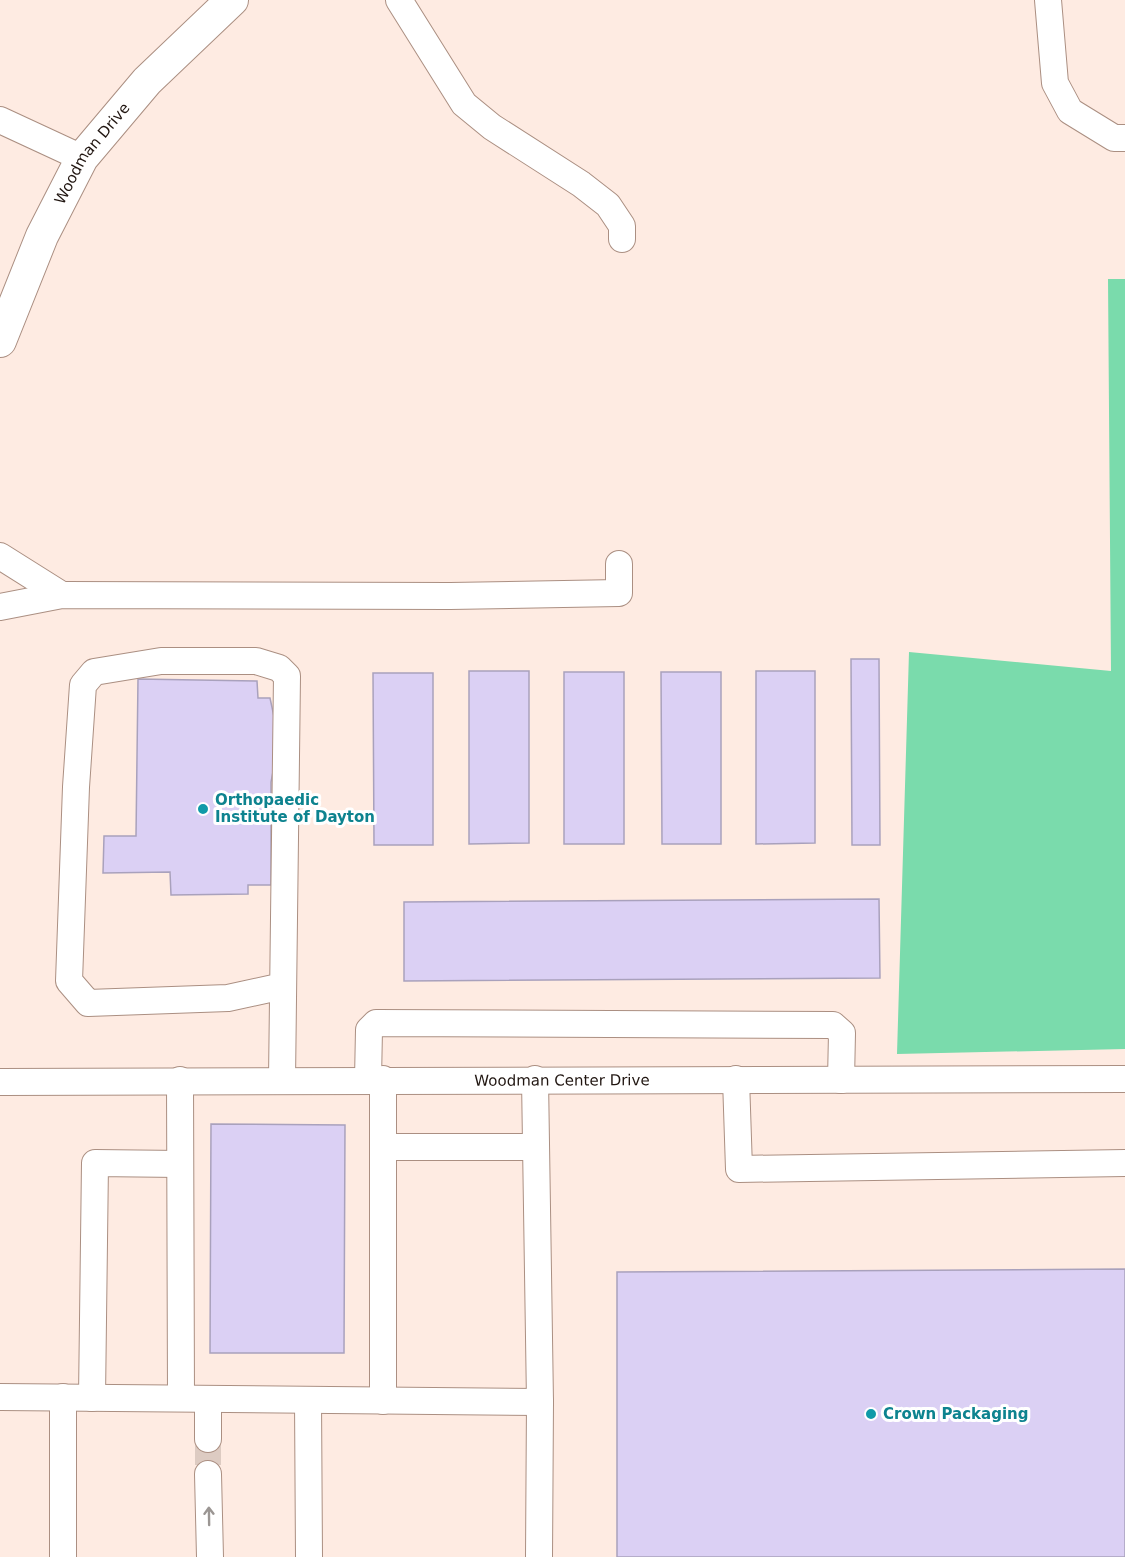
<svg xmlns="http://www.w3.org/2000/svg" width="1125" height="1557" font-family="'DejaVu Sans',sans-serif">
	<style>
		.green { fill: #7adbac }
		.building { fill: #dbd0f4; stroke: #a9a1bc; stroke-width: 1.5 }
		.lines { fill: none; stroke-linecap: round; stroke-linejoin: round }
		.minor-tunnel { stroke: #ddcbc2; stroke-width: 26; stroke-dasharray: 26 13; stroke-linecap: butt }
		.minor-casing { stroke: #ab8f82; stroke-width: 28 }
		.major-casing { stroke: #ab8f82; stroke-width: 34 }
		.minor { stroke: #fff; stroke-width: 26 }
		.major { stroke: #fff; stroke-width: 32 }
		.oneway { stroke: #9b9693 }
		.culture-dot { fill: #0f9aa8; stroke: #fff; stroke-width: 2 }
		.labels { text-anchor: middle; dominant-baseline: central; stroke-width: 6; stroke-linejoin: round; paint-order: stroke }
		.street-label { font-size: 15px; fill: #201510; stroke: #fff }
		.culture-label { font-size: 15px; font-weight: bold; fill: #0d838f; stroke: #fff; text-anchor: start }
	</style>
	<rect width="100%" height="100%" fill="#feebe2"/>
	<path class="green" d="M1108 279H1125V1049L897 1054 909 652 1111 671Z"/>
	<path class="building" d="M851 659H879L880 845H852Z
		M469 671H529V843L469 844Z
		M756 671H815V843L756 844Z
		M564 672H624V844H564Z
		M661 672H721V844H662Z
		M373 673H433V845H374Z
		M138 679 257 681 258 698H270L279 740 271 782V885H248V894L171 895 170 872 103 873 104 836H136Z
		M879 899 880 978 404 981V902Z
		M211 1124 345 1125 344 1353H210Z
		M1125 1269V1557H617V1272Z"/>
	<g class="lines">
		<path class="minor-tunnel" d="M208 1439V1474"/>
		<g class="minor-casing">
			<g id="minor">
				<path d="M399 0 464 104 492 127 581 184 608 205 622 226V239"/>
				<path d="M1048 0 1055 83 1070 111 1114 138H1125"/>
				<path d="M0 120 82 158"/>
				<path d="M0 556 62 595"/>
				<path d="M0 607 62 595 450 596 619 593V564"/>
				<path d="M368 1079 369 1030 376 1023 833 1025 842 1033 841 1080"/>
				<path d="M736 1079 739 1169 1125 1163"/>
				<path d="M180 1080 181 1398"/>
				<path d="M282 1080 287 676 279 668 256 661H161L94 672 83 685 76 787 69 981 88 1003 228 998 283 986"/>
				<path id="s1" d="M0 1082 1125 1079"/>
				<path d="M383 1147H536"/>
				<path d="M0 1397 540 1402 535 1079"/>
				<path d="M92 1398 95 1163 180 1164"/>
				<path d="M208 1399V1439"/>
				<path d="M308 1400 309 1557"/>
				<path d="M383 1401V1079"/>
				<path d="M208 1474 210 1557"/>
				<path d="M63 1557V1397"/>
				<path d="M539 1557 540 1402"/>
			</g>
		</g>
		<g class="major-casing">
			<g id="major">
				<path id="s2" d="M0 341 42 236 82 158 147 81 232 0"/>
			</g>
		</g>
		<use href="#minor" class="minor"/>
		<use href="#major" class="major"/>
	</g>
	<defs><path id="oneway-shaft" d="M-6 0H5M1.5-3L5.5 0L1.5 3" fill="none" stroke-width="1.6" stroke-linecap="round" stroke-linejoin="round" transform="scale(1.5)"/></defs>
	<use class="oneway" href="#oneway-shaft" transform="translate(209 1516) rotate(-91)"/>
	<g class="culture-dot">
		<circle cx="203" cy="809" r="6"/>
		<circle cx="871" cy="1414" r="6"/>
	</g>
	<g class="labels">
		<g class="street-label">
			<text stroke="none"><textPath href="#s2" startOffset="210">Woodman Drive</textPath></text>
			<text stroke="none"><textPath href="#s1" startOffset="562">Woodman Center Drive</textPath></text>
		</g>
		<g class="culture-label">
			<text x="215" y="800">Orthopaedic<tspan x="215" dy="17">Institute of Dayton</tspan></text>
			<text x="883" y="1414">Crown Packaging</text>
		</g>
	</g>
</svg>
